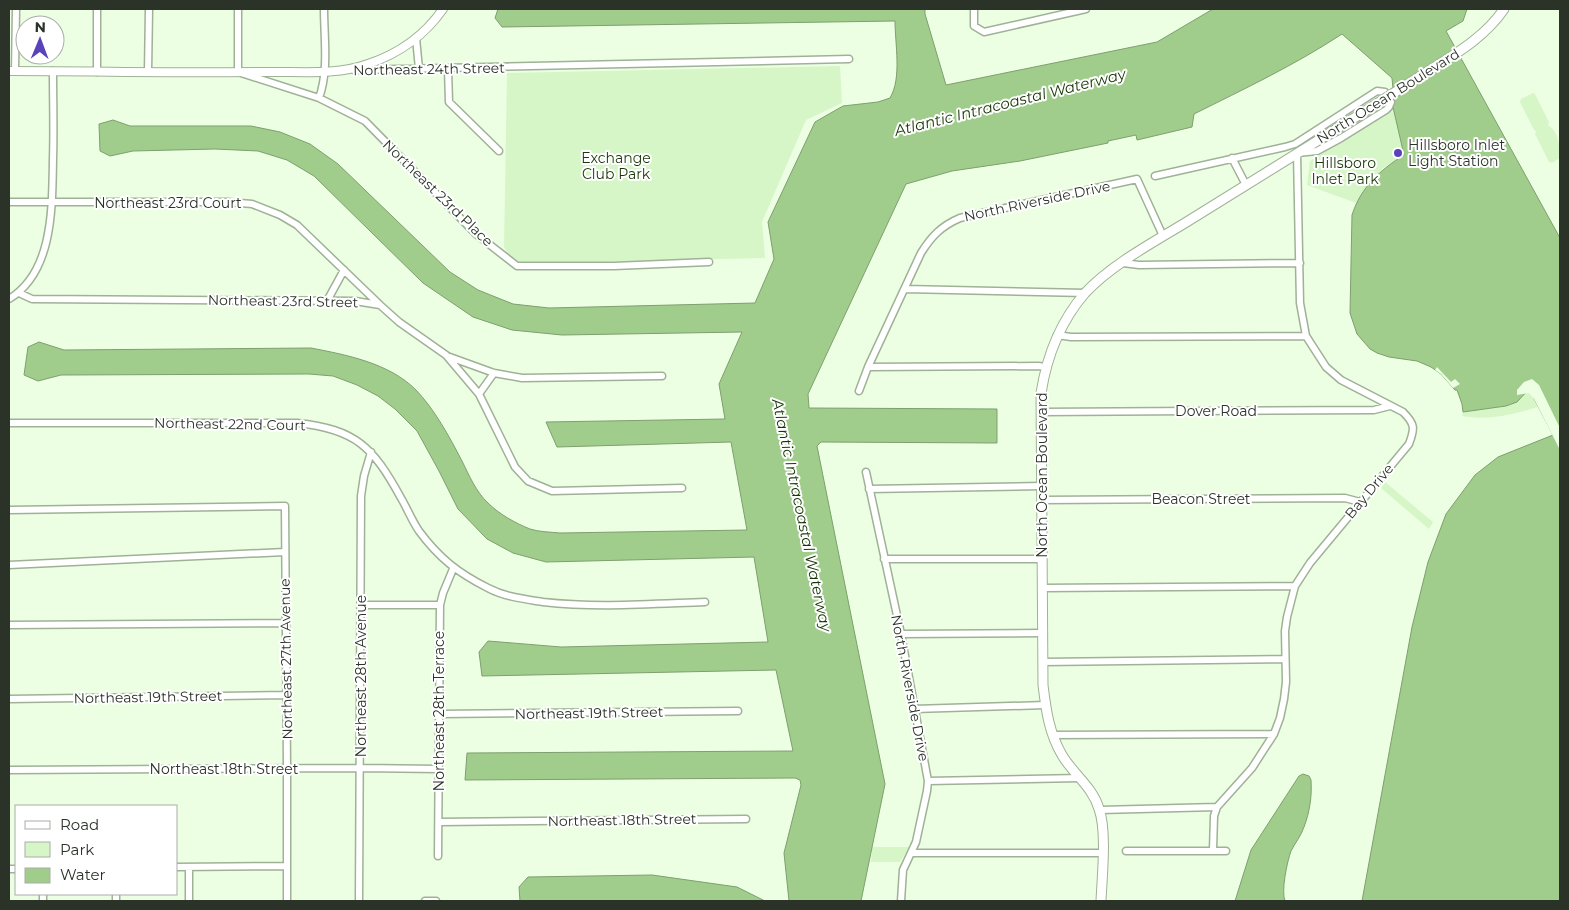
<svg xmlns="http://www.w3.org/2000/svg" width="1569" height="910" font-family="Montserrat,sans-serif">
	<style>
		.green { fill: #d6f6c8 }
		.water { fill: #a1cd8c; stroke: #7e9f6e }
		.pier { fill: #ecffe3 }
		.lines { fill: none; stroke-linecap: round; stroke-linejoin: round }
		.minor-casing { stroke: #9fb197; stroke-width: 9 }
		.tertiary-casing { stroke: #9fb197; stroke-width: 10 }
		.secondary-casing { stroke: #9fb197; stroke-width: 11 }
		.minor { stroke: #fff; stroke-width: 6 }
		.tertiary { stroke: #fff; stroke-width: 8 }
		.secondary { stroke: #fff; stroke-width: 9 }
		.secondary-bridge-casing { stroke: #9fb197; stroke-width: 11; stroke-linecap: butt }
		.secondary-bridge { stroke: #fff; stroke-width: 9 }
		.poi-dot { fill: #5942ba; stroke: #fff; stroke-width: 2 }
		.labels { text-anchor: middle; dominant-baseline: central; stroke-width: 4; stroke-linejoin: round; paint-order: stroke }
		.street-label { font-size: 14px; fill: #2b3328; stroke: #fff }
		.poi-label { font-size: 14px; fill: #2b3328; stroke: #fff; text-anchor: start }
		.park-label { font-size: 14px; fill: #1a3608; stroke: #fff }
		.water-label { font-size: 15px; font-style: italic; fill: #193507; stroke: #fff }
	</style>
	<rect width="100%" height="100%" fill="#ecffe3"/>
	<path class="green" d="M840 66 842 103 806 120 762 222 765 258 514 264 504 247 507 73Z
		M1533 93 1535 94 1549 122 1548 125C1559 132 1560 146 1560 158L1552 163 1549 162 1535 134 1536 131 1534 130 1520 102 1521 99Z
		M1394 110 1404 155 1383 168 1369 184 1356 203 1307 185 1310 161Z
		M1529 390 1538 407C1514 414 1488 421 1462 416L1463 412 1506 406 1516 402Z
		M1385 482 1433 522 1429 529 1381 488Z
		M872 847H909L900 862H871Z"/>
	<path class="water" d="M498 9H925V14L946 85 1157 42 1213 9H1467L1463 21 1446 31 1560 238V901H1362L1412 627 1428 562 1446 514 1475 475 1498 457 1553 435 1529 389 1517 402 1506 406 1463 412 1462 404 1457 390H1455L1441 374 1431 367 1417 361 1389 357 1377 353 1370 349 1357 334 1350 313 1352 215C1361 187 1380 170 1404 155L1393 107 1394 100 1392 78 1342 34C1295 65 1244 89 1194 114L1192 127 1137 140 1136 135 1108 141V143L1020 161 952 171 906 184 808 394 809 408 997 409V443L821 442 817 446 885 784 861 901H789L784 853 801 785 800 780 795 778 465 780 467 753 793 751 776 670 482 676 479 652 488 641 561 647 768 642 754 557 546 562 513 553 487 539 458 509 439 471 417 431 395 409 378 396 357 385 333 376 309 374 61 375 38 381 24 375 28 347 39 342 64 350 311 348C347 355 389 363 416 390 435 410 449 436 462 461 469 475 476 492 488 503 499 514 515 523 530 529 539 532 551 532 560 533L747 530 731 442 557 447 546 422 725 419 719 384 742 332 562 335 512 330 473 317 423 283 314 176 287 160 258 151 215 149 133 151 110 156 100 151 99 124 113 120 130 126H251L280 132 310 144 338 164 450 272 478 290 513 304 549 308 755 303 774 259 768 222 815 122 843 106 878 102 890 98C902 78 895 44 895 21L502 27 495 18Z
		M1303 774 1309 776 1311 780C1312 796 1310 811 1304 827 1301 836 1295 843 1291 851 1287 862 1281 891 1285 901H1235L1251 850 1299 776Z
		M652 875 737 887 765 901H520L519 887 528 877Z"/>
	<path class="pier" d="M1437 367 1451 382 1455 379 1460 384 1453 388 1441 374 1435 370Z
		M1532 379 1539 385 1560 428V450L1534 399 1529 393 1517 395V390L1524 382Z"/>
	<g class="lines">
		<g class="minor-casing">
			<path id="minor" d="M97 9V72
				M238 9V72L319 98 365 121 476 234 517 266H614L709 262
				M974 9V26L984 32 1086 9
				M416 38 419 69
				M448 69 449 102 499 151
				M354 70 849 59
				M15 71 16 9
				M148 72 149 9
				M319 98C329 71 324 37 324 9
				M1232 158 1246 185
				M1155 176 1285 147 1295 144 1377 91 1385 92 1391 102 1389 107 1386 110 1341 138 1317 151 1297 153 1300 303 1306 336 1326 367 1341 380 1403 412C1415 424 1415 428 1409 444L1310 563 1295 586 1287 617 1285 631 1286 682 1284 699 1280 718 1274 734 1252 768 1217 807 1214 816 1213 850
				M9 202H228L252 204 280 215 297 225 380 305
				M1123 263 1139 265 1300 263
				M905 289 1086 293
				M19 293 32 299 355 301 380 305 399 322 446 355 479 394 515 467 528 481 552 491 682 488
				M9 299C54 272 52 206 53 159 54 130 53 101 53 71
				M327 301 344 270
				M1057 335 1071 337 1306 336
				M447 356 494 373 522 378 662 376
				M868 367 1038 366 1046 367
				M859 391 868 367 921 253C931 237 941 226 960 218L1137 179 1163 236
				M479 394 494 373
				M1041 412 1374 410 1390 406
				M9 423H297C356 429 373 447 401 498 407 508 412 521 419 531 439 558 458 573 488 588 505 597 524 599 543 602 596 608 651 604 705 602
				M866 472 901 634 928 781 927 791 916 842 903 870 901 901
				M869 489 1042 486
				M1042 500 1345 498 1360 502
				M9 510 285 506 287 768V901
				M884 559H1042
				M9 565 285 552
				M1043 588 1295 586
				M361 605H440
				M9 625 286 623
				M901 634 1043 633
				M1043 662 1285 659
				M9 699 287 695
				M914 709 1045 705
				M439 714 738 711
				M1053 735 1274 734
				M9 770 361 768 439 769
				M928 781 1080 778
				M1100 810 1217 807
				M439 822 746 819
				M1126 851H1226
				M912 853H1102
				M438 856 440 605 443 593 453 569
				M176 867 287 866
				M9 869H16
				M43 894V901
				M116 894V901
				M189 901V867
				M359 901 361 496 364 476 371 452
				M425 901H436"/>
		</g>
		<g class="tertiary-casing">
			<path id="tertiary" d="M9 71C93 71 178 73 263 72 297 71 335 76 368 64 398 54 425 35 443 9"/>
		</g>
		<g class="secondary-casing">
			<path id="secondary" d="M1419 77C1450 57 1484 39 1504 9
				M1101 901C1102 877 1107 831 1099 809 1093 787 1073 774 1062 755 1049 733 1046 710 1043 685L1041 393C1047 355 1060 322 1085 293 1111 265 1152 243 1185 223 1243 187 1301 151 1359 115"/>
		</g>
		<use href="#minor" class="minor"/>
		<use href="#tertiary" class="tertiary"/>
		<use href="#secondary" class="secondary"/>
		<g class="secondary-bridge-casing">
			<path id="secondary-bridge" d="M1359 115 1419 77"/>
		</g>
		<use href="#secondary-bridge" class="secondary-bridge"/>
	</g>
	<circle class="poi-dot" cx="1398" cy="153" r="5"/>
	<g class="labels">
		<g class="street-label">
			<text transform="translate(429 69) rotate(-1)">Northeast 24th Street</text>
			<text transform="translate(1388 96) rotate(-32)">North Ocean Boulevard</text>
			<text transform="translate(438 193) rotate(44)">Northeast 23rd Place</text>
			<text transform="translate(1037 201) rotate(-12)">North Riverside Drive</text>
			<text x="168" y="203">Northeast 23rd Court</text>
			<text transform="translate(283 301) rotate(1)">Northeast 23rd Street</text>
			<text x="1216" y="411">Dover Road</text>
			<text transform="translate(230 424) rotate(1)">Northeast 22nd Court</text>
			<text transform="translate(1042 475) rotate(-90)">North Ocean Boulevard</text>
			<text transform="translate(1369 491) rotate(-50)">Bay Drive</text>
			<text x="1201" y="499">Beacon Street</text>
			<text transform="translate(286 659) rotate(-91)">Northeast 27th Avenue</text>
			<text transform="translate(361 676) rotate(-90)">Northeast 28th Avenue</text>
			<text transform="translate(910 688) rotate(79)">North Riverside Drive</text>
			<text transform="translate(148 697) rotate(-1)">Northeast 19th Street</text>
			<text transform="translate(439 711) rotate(-90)">Northeast 28th Terrace</text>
			<text transform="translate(589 713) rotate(-1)">Northeast 19th Street</text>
			<text x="224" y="769">Northeast 18th Street</text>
			<text transform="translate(622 820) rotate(-1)">Northeast 18th Street</text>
		</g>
		<g class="poi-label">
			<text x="1408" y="145">Hillsboro Inlet<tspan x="1408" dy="16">Light Station</tspan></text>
		</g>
		<g class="park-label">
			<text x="616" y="158">Exchange<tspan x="616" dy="16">Club Park</tspan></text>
			<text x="1345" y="163">Hillsboro<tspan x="1345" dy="16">Inlet Park</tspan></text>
		</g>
		<g class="water-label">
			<text transform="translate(1010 102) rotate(-14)">Atlantic Intracoastal Waterway</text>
			<text transform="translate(802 515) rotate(78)">Atlantic Intracoastal Waterway</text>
		</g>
	</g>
	<rect width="1569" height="910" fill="none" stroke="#2b3328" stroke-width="20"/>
	<rect x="15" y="805" width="162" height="90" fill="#ffffff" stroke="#aaada9"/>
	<rect x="25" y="821" width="25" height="8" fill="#ffffff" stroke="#aaada9"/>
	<text x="60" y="830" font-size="15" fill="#2b3328">Road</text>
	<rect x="25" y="842" width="25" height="15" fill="#d6f6c8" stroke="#aaada9"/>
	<text x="60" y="855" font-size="15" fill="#2b3328">Park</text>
	<rect x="25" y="868" width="25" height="15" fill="#a1cd8c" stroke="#aaada9"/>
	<text x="60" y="880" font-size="15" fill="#2b3328">Water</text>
	<g transform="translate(40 40) rotate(1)"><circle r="24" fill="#ffffff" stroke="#aaada9"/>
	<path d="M0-4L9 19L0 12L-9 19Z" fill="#5942ba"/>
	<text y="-8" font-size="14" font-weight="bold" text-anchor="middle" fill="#2b3328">N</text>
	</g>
</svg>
